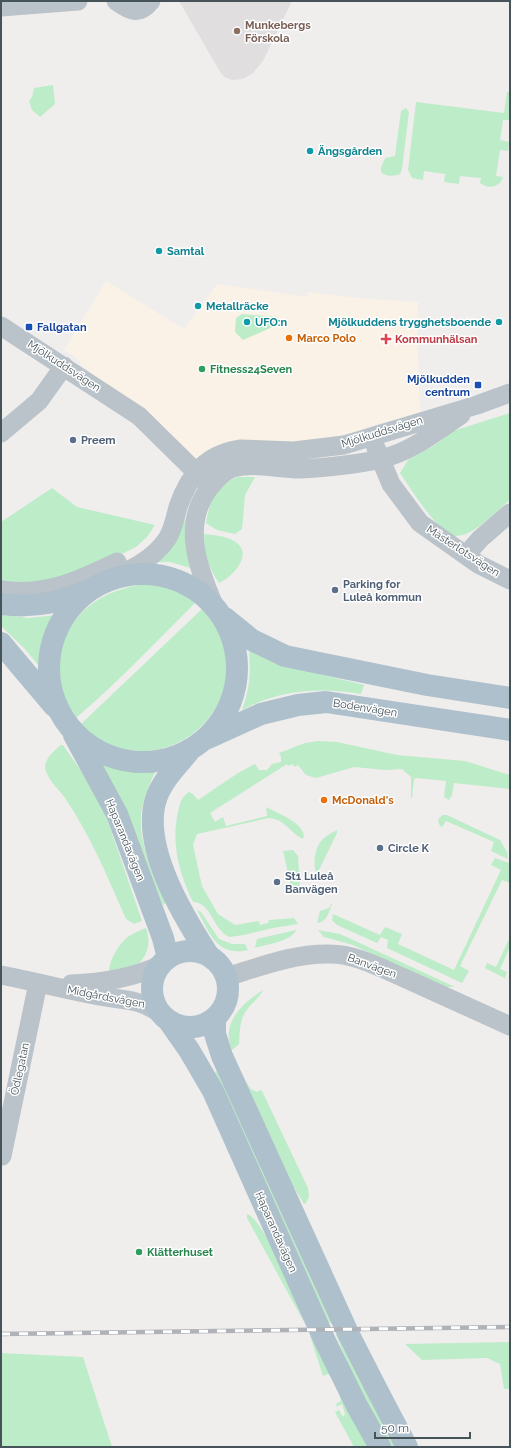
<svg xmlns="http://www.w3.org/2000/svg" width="511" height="1448" font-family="Raleway,sans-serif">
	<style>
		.commercial { fill: #faf2e6 }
		.education { fill: #e0dede }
		.green { fill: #bdecc8 }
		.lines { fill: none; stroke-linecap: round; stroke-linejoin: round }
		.minor { stroke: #b9c3c9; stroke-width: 19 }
		.major { stroke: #aec0cb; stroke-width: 22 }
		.rail-casing { stroke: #afb3b7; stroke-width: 4.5 }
		.rail { stroke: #fff; stroke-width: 3; stroke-dasharray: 9; stroke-linecap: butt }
		.education-dot { fill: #8d6e63; stroke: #fff; stroke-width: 1.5 }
		.culture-dot { fill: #0f9aa8; stroke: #fff; stroke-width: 1.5 }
		.transit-dot { fill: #1a4fb4; stroke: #fff; stroke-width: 1.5 }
		.food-dot { fill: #e8710a; stroke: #fff; stroke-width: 1.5 }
		.health-dot { fill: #e0444e; stroke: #fff; stroke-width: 1.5 }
		.leisure-dot { fill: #2e9e5b; stroke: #fff; stroke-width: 1.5 }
		.service-dot { fill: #5c6f8a; stroke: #fff; stroke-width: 1.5 }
		.labels { text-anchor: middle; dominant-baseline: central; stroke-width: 3; stroke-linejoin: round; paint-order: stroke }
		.education-label { font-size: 11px; font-weight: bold; fill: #785e54; stroke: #fff; text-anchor: start }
		.culture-label { font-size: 11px; font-weight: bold; fill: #0d838f; stroke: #fff; text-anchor: start }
		.transit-label { font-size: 11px; font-weight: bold; fill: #164399; stroke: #fff; text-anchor: start }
		.food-label { font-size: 11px; font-weight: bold; fill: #c56008; stroke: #fff; text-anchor: start }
		.health-label { font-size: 11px; font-weight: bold; fill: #be3a42; stroke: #fff; text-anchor: start }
		.street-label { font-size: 11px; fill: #465359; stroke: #fff }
		.leisure-label { font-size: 11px; font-weight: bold; fill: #27864d; stroke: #fff; text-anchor: start }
		.service-label { font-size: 11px; font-weight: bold; fill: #4e5e75; stroke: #fff; text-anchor: start }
	</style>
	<rect width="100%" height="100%" fill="#f0eded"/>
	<path class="commercial" d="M106 281 184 329 217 284 308 297 307 292 356 298 418 302 417 322 420 415 380 423 358 432 315 442 199 461 158 422 83 367 78 359 64 350Z"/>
	<path class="education" d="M179 1H292L263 61 253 73 243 79 232 80 224 77 219 70Z"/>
	<path class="green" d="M53 85 55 104 40 117 32 110 29 101 32 97 34 88Z
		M510 91V120H503L500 140 509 142 508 151 500 150 496 176 503 177C500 188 488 189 480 183L481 178 460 176 459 184 444 182 445 174 424 171 423 180 412 178 408 170 416 102 504 113 507 92Z
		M406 108 409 112 402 169 400 174C394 176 386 177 381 172V168L385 158 395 156 401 111Z
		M242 314 278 317 277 325 243 340 235 332 236 318Z
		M510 413V500C496 511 482 527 466 534 463 535 457 536 454 536 438 533 409 486 400 473L408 460 435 445 453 431Z
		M238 477H255L245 495 242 529 235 534 217 530 206 523C210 500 216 485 238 477Z
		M52 488 77 507 155 525 147 537 136 547 101 564 62 581 1 585V522Z
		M193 502 197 570 170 562H154L181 528Z
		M204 534C213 535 226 536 234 541 255 553 233 577 219 583 208 567 204 553 204 534Z
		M143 584 170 586 191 595 190 596 197 601C157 641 118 682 76 718 47 677 57 621 103 597 116 590 129 587 143 584Z
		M203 608C207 612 215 617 217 623 221 636 229 651 228 666 224 740 140 779 84 728L81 724Z
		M1 615 29 618 56 615 48 633 42 670 25 649 1 626Z
		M249 650 274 663 364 685 361 694C320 687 279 690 242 710 250 686 251 675 249 650Z
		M318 741 337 742 397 755 465 761 510 775V789L454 783 452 795 449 800 444 797 446 781 416 778 414 779 412 798H411V777L402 769 385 770 354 767 316 778 306 775 298 765 294 767 293 764 288 766 287 764 210 813 215 822 223 817 226 826 267 816 266 807C277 813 309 825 303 839 290 833 285 819 269 818L197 834 193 845 202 886 218 914 235 925 259 921 260 925 268 923 269 920 294 918 298 924 273 928 244 935 229 937C212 928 211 902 193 902 179 873 171 844 178 812 180 803 181 797 189 792L193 794 198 800 238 773 255 764 259 770H267L272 764 281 762V757L279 753 305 743Z
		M61 745H63L90 784 103 807 142 921 134 924 126 919C108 878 91 836 65 798 59 790 46 778 45 767 45 758 55 750 61 745Z
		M100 762 116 768 156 770C150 782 145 795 142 808 136 841 154 874 166 903L163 905Z
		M443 815H447L500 840 507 852 508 859 491 851 494 842 446 821 442 827 440 826 438 821 439 818Z
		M337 830V833L317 874C312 865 315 846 323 839 327 835 332 833 337 830Z
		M293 850 298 856 300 889 292 891 283 851Z
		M495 858 509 863 510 883 502 880 460 966 469 971 462 983 387 948 388 940 381 937 377 943 337 925 332 920 333 914 380 935 385 927 402 934 398 944 454 970 501 870 491 865Z
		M331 904H332C329 912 327 922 317 923L320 911 329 908Z
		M197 910 201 912 219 939 232 944H245L248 950C216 957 210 933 197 910Z
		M146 928C152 944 147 961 131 968 125 970 116 971 109 972 109 960 120 941 131 935 135 932 141 930 146 928Z
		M296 930C291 942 266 944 255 948L257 939Z
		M318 930 340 934 455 987H442L353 945 324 937Z
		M510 937V947L500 969 507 972 505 978 510 981 485 968 487 963 496 967Z
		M263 990C260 997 254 1001 249 1007 239 1019 240 1030 239 1044L232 1050C220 1023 243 1003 263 990Z
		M217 1071 336 1323H329L297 1255 215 1072Z
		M245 1080 251 1089 257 1092 260 1090 262 1091 308 1188 309 1197 306 1203 304 1204 293 1186Z
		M247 1214C266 1221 296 1302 305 1324L247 1218Z
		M336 1335H343L397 1447H389L359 1390Z
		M310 1336H316L331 1377 328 1374 323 1376Z
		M510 1342V1389H504L500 1364 487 1358 422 1360 405 1344Z
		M1 1353 83 1357 112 1447H1Z
		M338 1390 369 1447H354L335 1412 339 1410 343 1417 345 1414 342 1404 337 1407 336 1404 341 1401Z"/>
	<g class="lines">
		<path class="minor" d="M116 1C130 11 139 16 151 1
			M1 7 78 1
			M1 326 139 416 205 481
			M1 433 39 401 64 366
			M376 448 391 484 420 523 478 564 510 580
			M466 555 480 539 510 513
			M105 581C128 571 152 561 167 539 173 530 175 518 178 507 189 475 206 454 241 449L294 451 344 445 477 405 510 393
			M1 590C44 597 80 580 117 562
			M214 605C198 568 181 524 210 487 216 480 223 471 233 468 254 462 278 469 300 469 322 468 360 464 381 459 411 452 436 432 461 415
			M1 975C32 981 63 989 94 995 122 1001 137 997 161 1014
			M226 977C259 967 295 953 330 954 355 954 379 967 402 977 438 993 474 1010 510 1026
			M71 984C103 983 132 978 161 965
			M2 1156 38 983"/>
		<path class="major" d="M49 668a94 94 0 1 1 188 0a94 94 0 1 1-188 0Z
			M1 604C30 608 56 604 83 592
			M225 618 252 640 285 656 427 685 510 698
			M1 643 54 706
			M74 735 117 814 163 938 168 958
			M208 738 261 714 298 705 326 702 510 730
			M191 749C179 764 164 778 157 796 139 844 183 916 209 956
			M152 989a38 38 0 1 1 76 0a38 38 0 1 1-76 0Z
			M215 1018V1034L222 1056 348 1333 376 1388 407 1447
			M168 1020 189 1050 213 1091 325 1341 357 1406 380 1447"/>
		<g class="rail-casing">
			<path id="rail" d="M1 1334 510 1327"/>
		</g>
		<use href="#rail" class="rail"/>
	</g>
	<circle class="education-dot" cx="237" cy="31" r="4"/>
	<g class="culture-dot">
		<circle cx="310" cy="151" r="4"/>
		<circle cx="159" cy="251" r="4"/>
		<circle cx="198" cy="306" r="4"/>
		<circle cx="247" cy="322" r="4"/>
		<circle cx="499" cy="322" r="4"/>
	</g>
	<g class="transit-dot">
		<rect x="25" y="323" width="8" height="8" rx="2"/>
		<rect x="474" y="381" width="8" height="8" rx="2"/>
	</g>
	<g class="food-dot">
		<circle cx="289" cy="338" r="4"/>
		<circle cx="324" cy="800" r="4"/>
	</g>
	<path class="health-dot" d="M384 333h4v4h4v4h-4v4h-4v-4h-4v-4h4z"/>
	<g class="leisure-dot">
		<circle cx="202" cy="369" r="4"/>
		<circle cx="139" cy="1252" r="4"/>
	</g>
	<g class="service-dot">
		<circle cx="73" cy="440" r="4"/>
		<circle cx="335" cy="590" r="4"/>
		<circle cx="380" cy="848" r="4"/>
		<circle cx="277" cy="882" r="4"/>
	</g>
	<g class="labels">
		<g class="education-label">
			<text x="245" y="25">Munkebergs<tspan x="245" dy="13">Förskola</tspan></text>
		</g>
		<g class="culture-label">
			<text x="318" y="151">Ängsgården</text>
			<text x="167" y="251">Samtal</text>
			<text x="206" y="306">Metallräcke</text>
			<text x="255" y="322">UFO:n</text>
			<text x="491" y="322" text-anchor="end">Mjölkuddens trygghetsboende</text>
		</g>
		<g class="transit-label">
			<text x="37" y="327">Fallgatan</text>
			<text x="470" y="379" text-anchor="end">Mjölkudden<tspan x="470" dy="13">centrum</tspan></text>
		</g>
		<g class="food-label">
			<text x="297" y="338">Marco Polo</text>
			<text x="332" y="800">McDonald's</text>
		</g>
		<g class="health-label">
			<text x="395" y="339">Kommunhälsan</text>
		</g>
		<g class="street-label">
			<text transform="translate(64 366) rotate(33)">Mjölkuddsvägen</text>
			<text transform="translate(382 432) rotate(-17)">Mjölkuddsvägen</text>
			<text transform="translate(463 551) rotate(33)">Mästerlotsvägen</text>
			<text transform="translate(365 708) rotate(9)">Bodenvägen</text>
			<text transform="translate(125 840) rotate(68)">Haparandavägen</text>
			<text transform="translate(372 966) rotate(20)">Banvägen</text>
			<text transform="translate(106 997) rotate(11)">Midgårdsvägen</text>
			<text transform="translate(20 1069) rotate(-78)">Ödlegatan</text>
			<text transform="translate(276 1232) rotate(66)">Haparandavägen</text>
		</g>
		<g class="leisure-label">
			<text x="210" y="369">Fitness24Seven</text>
			<text x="147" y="1252">Klätterhuset</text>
		</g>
		<g class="service-label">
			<text x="81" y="440">Preem</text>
			<text x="343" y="584">Parking for<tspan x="343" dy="13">Luleå kommun</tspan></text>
			<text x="388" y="848">Circle K</text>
			<text x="285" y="876">St1 Luleå<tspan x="285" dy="13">Banvägen</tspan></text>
		</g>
	</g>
	<rect width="511" height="1448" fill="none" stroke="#465359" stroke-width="4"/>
	<path d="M375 1432v6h95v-6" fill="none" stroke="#465359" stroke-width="2"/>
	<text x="381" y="1432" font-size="12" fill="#465359" stroke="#ffffff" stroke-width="3" paint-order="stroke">50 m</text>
</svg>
